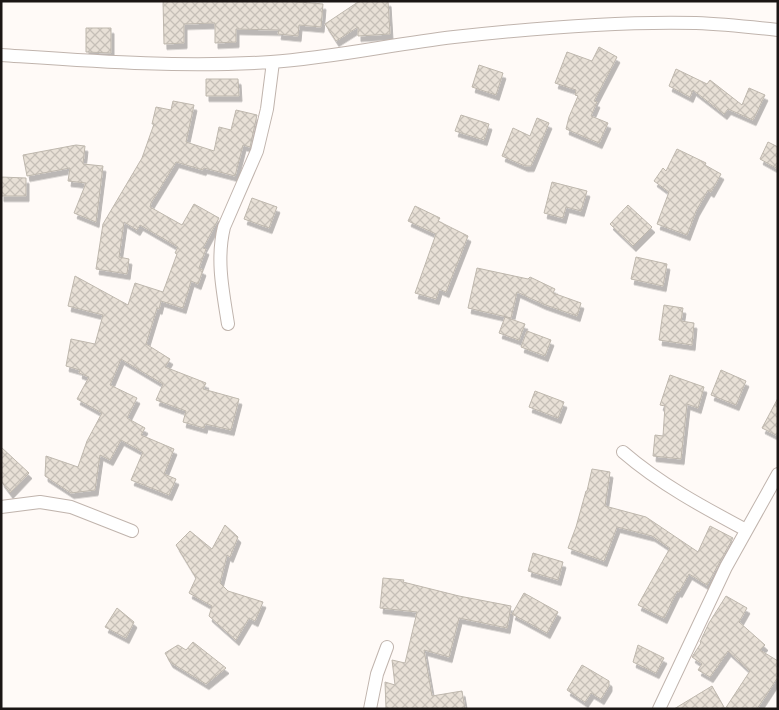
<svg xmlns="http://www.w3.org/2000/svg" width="779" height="710" font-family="Ubuntu,sans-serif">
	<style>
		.building { fill: url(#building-cross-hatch); stroke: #beb7ad; filter: url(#shadow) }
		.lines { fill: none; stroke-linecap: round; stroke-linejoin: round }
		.street-casing { stroke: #c0b4ad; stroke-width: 14 }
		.street { stroke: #fff; stroke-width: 12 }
	</style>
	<defs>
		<pattern id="building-cross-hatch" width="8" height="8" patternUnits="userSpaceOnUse" patternTransform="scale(1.25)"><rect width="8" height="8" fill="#e8e0d6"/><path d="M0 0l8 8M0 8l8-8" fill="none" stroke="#c6bfb7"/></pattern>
		<filter id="shadow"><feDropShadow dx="3" dy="5.5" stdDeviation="0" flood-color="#0004"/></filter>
	</defs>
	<rect width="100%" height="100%" fill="#fffaf7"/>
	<path class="building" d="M163 1H287L323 4 321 27 299 25 298 36 278 34 279 30 236 29V42L215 43V23L184 24V43L164 44Z
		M363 1H388L390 34 358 36V27L336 41 325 24 358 2Z
		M86 28H111V53L86 52Z
		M599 47 617 57 594 101 597 102 591 116 608 123 599 143 566 129 569 117 578 96 575 95 576 90 555 83 567 52 592 61Z
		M479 65 503 73 496 95 472 87Z
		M676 69 707 84 710 80 742 105 749 88 765 95 753 120 728 109 724 114 693 90 690 97 669 86Z
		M206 79H238L239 96H206Z
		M173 101 194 105 186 142 214 151 219 127 231 130 236 110 257 115 250 147 243 145 235 176 204 168 203 170 176 162 151 203 150 207 182 225 194 204 219 218 203 248 206 249 199 268 203 270 198 284 191 281 183 308 161 301 159 309 157 308 146 344 170 359 165 367 206 383 203 389 239 399 231 430 205 424 204 428 183 422 186 411 156 400 163 384 121 359 110 385 137 398 127 418 145 428 141 435 174 449 164 474 176 479 169 495 131 480 143 452 121 440 110 460 100 455 95 490 71 493 45 476 46 456 78 467 87 441 102 413 77 399 89 377 79 373 80 370 66 366 71 339 95 344 103 315 68 306 75 276 128 305 135 283 163 292 177 254 175 253 178 247 140 225 137 230 124 222 119 257 129 259 127 274 96 269 103 224 142 158 154 124H152L156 107 171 110Z
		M461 115 489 124 484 140 455 131Z
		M537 118 549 123 531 166H525L502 156 513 128 530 136Z
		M768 142 778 147V169L760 159Z
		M76 145 85 146 83 164 103 166 96 222 74 213 86 183 68 181 70 168 27 176 23 155Z
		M677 149 706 163 705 165 721 174 711 192 708 190 696 211 687 235 657 224 669 192 654 181 663 168 666 171Z
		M1 177 26 178V196H1Z
		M552 182 587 191 581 211 566 207 563 218 544 213Z
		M252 198 277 207 269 228 244 219Z
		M628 205 652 227 633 246 610 224Z
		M415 206 440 218 438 221 468 236 446 292 439 289 436 299 415 293 436 234 408 221Z
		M636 257 667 264 663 286 631 279Z
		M477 268 528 279 530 277 555 289 553 293 581 303 577 316 543 304 517 292 511 318 468 308Z
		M664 305 683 308 681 321 694 323 692 345 659 340Z
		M505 317 525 324 519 340 499 333Z
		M527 331 551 340 545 356 521 347Z
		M721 370 746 381 736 405 711 395Z
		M670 375 704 387 698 408 687 404 681 459 653 456 655 435 663 436 665 406 660 405Z
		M535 391 564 402 558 418 529 407Z
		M778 398V436L762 428Z
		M1 447 29 473 10 493 1 481Z
		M592 469 610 472 605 506 646 517 698 552 710 526 733 538 707 585 689 574 679 592 677 591 664 618 638 605 670 548 652 536 617 527 604 561 568 548 576 527 586 491H587Z
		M225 525 238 537 230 557 227 555 220 583 228 591 263 602 255 621 249 618 236 640 209 616 212 606 189 593 196 578 176 545 190 531 212 549Z
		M533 553 563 562 558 580 528 571Z
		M383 578 404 580 403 582 459 596 511 606 507 628 459 618 449 657 424 650 432 696 462 691 465 709H386L385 682 395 685 392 660 405 663 417 612 380 608Z
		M524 593 558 612 547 633 512 614Z
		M726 596 747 608 739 622 765 645 760 650 778 661V677L757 709H725L750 671 728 651 710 677 698 670 702 664 692 657 701 643 700 642 709 623Z
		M117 608 134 622 126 638 105 627Z
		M193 642 226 668 206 684 170 662 165 653 178 645 186 650Z
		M638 645 664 658 656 673 633 662Z
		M582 665 609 681V686L601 699 591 693 585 702 567 690Z
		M712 686 725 709H674Z"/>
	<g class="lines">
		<g class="street-casing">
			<path id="street" d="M1 55C91 61 181 68 271 62 332 58 393 44 454 37 534 28 615 21 696 23 723 24 751 27 778 30
				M228 324C223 292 216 260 224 227L257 151 267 109 273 62
				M623 452C660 484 703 507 746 530
				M1 507 40 502 71 507 132 531
				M370 709 377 674 387 647
				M659 709 726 567 778 474"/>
		</g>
		<use href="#street" class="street"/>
	</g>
	<rect width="779" height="710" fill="none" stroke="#1b1614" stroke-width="5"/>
</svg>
